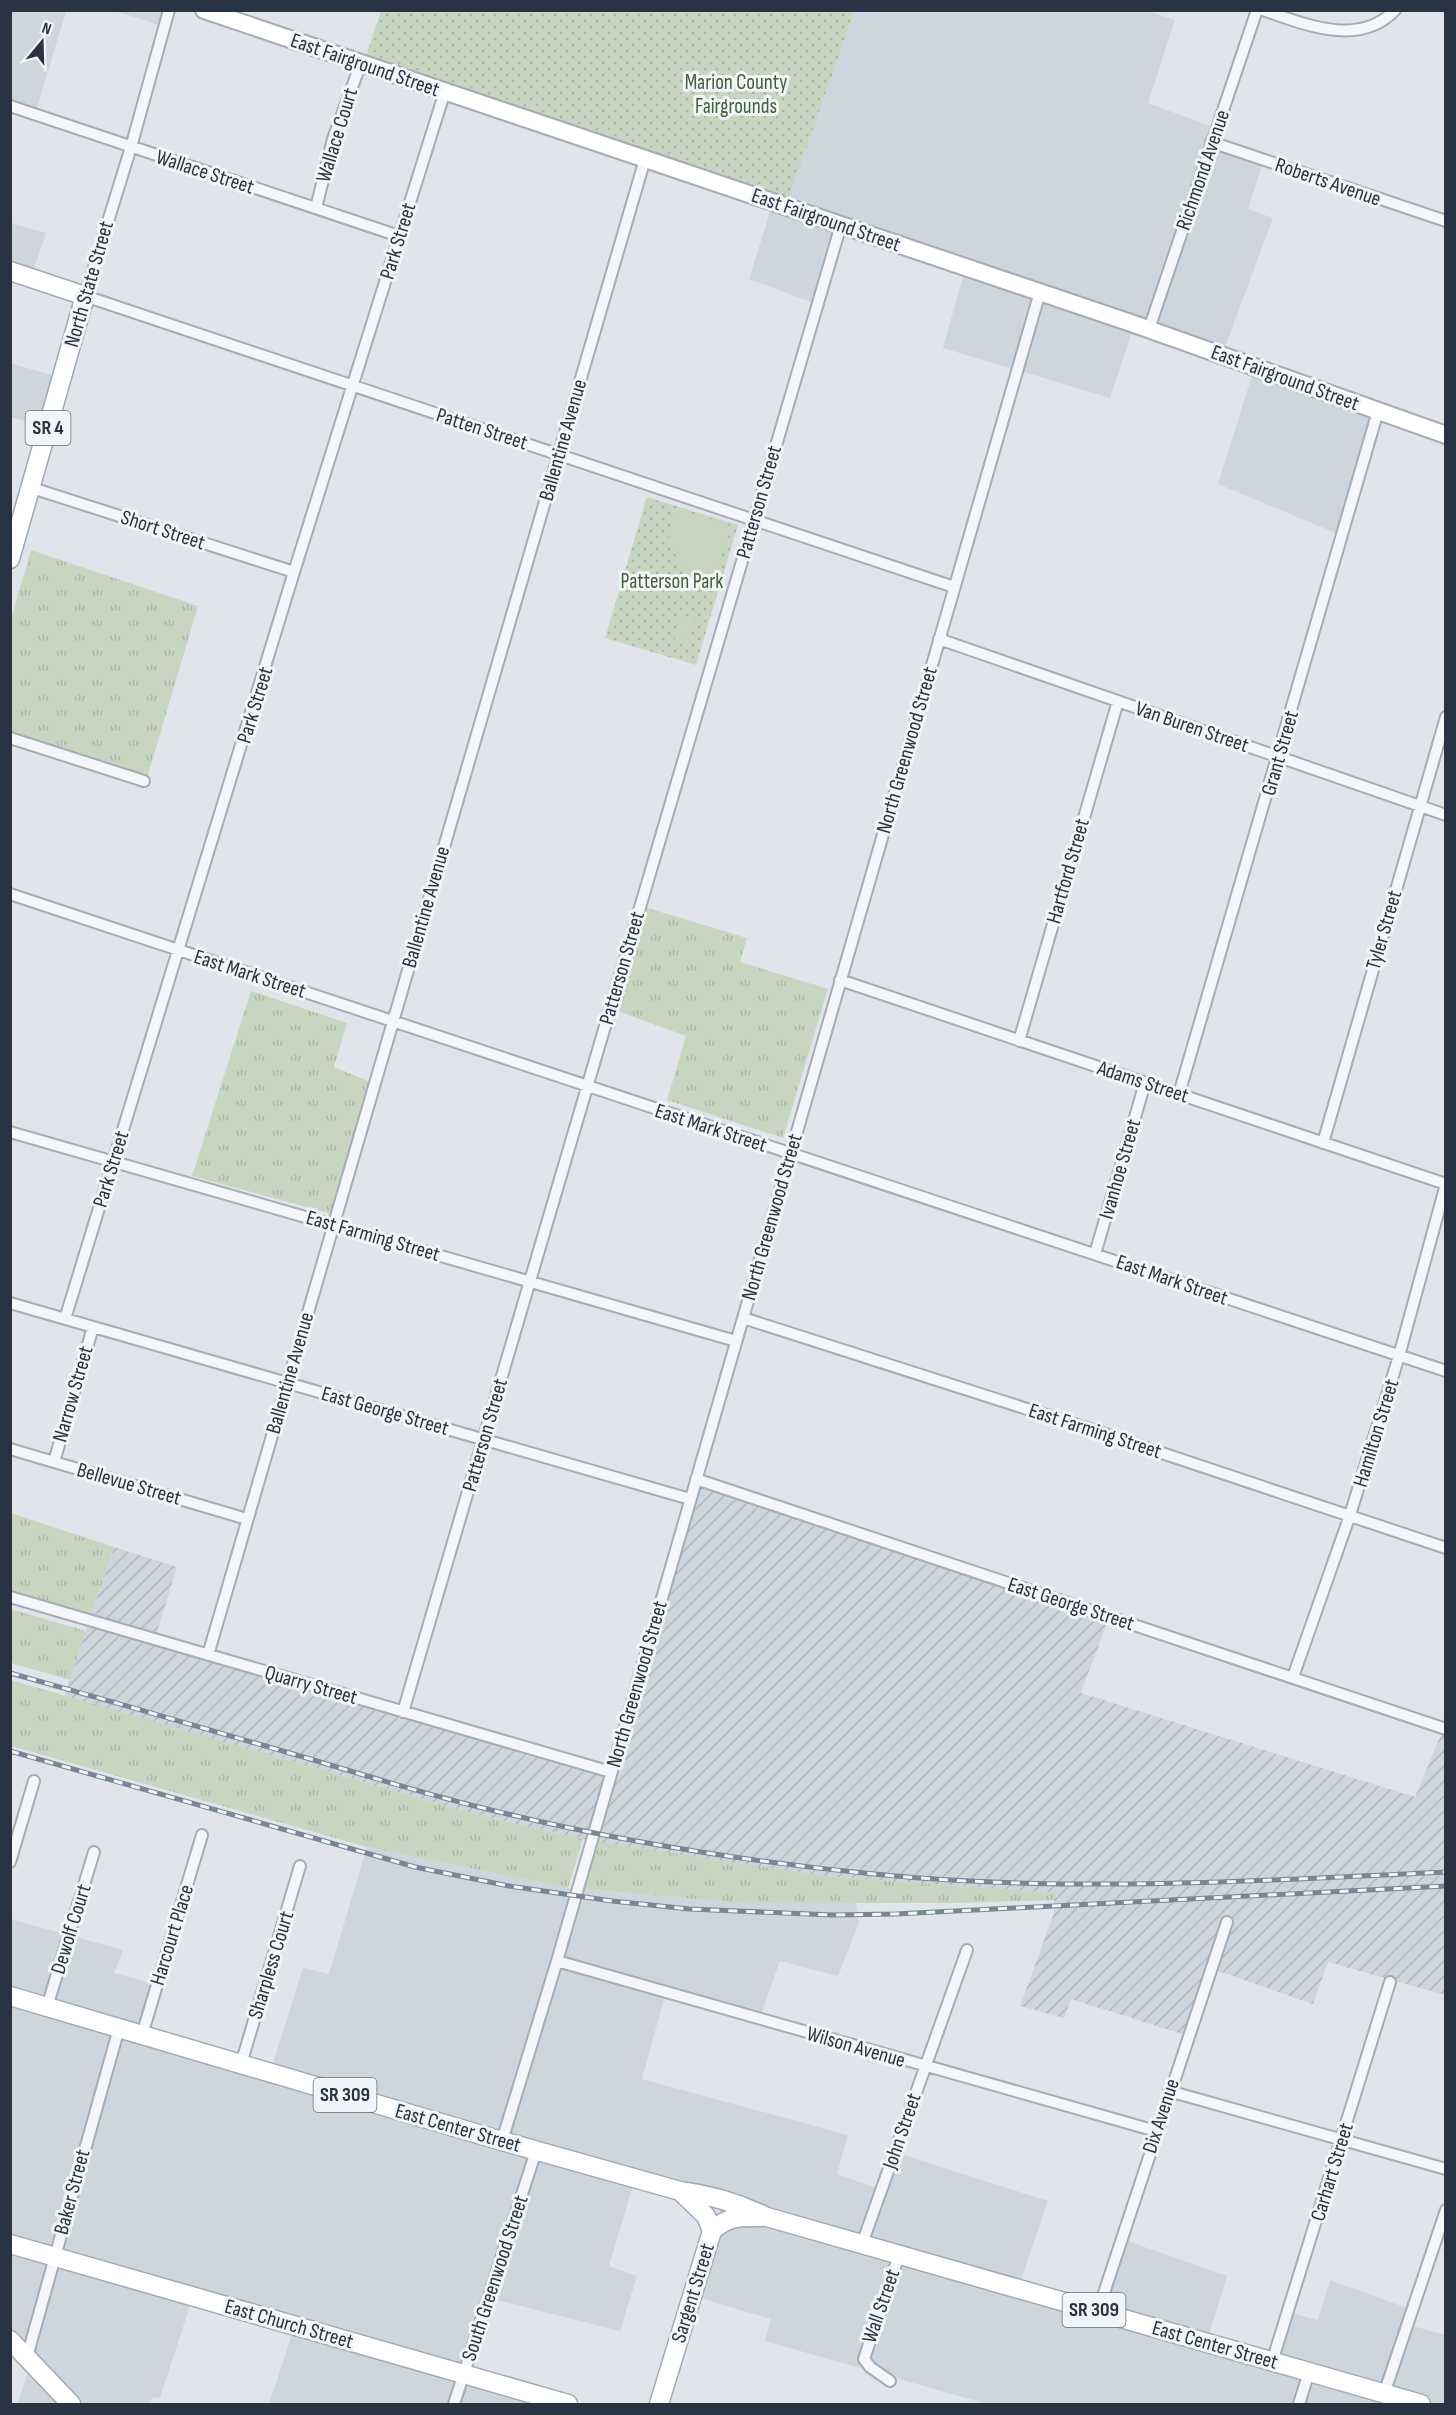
<svg xmlns="http://www.w3.org/2000/svg" width="1456" height="2415" font-family="'Sofia Sans Condensed',sans-serif">
	<style>
		.built { fill: #cfd5dd }
		.industrial { fill: url(#industrial-furrows) }
		.grass { fill: url(#grass-tufts) }
		.park { fill: url(#park-dots) }
		.garden { fill: #c8d5c1 }
		.lines { fill: none; stroke-linecap: round; stroke-linejoin: round }
		.street-casing { stroke: #a6acb6; stroke-width: 14 }
		.secondary-casing { stroke: #a6acb6; stroke-width: 20 }
		.primary-casing { stroke: #9faab7; stroke-width: 21 }
		.street { stroke: #f4f6f9; stroke-width: 10 }
		.secondary { stroke: #fff; stroke-width: 16 }
		.primary { stroke: #fff; stroke-width: 18 }
		.rail-casing { stroke: #798696; stroke-width: 5 }
		.rail { stroke: #f1f4f8; stroke-width: 3; stroke-dasharray: 9; stroke-linecap: butt }
		.labels { text-anchor: middle; dominant-baseline: central; stroke-width: 6; stroke-linejoin: round; paint-order: stroke }
		.shield { fill: #f1f4f8; stroke: #646e7a; stroke-width: 1.5 }
		.shield-label { font-size: 20px; font-weight: bold; fill: #283444 }
		.street-label { font-size: 21px; fill: #283444; stroke: #f1f4f8 }
		.park-label { font-size: 21px; fill: #3f6134; stroke: #f1f4f8 }
	</style>
	<defs>
		<pattern id="industrial-furrows" width="10" height="10" patternUnits="userSpaceOnUse" patternTransform="scale(1.5)"><rect width="10" height="10" fill="#cfd5dd"/><path d="M-1 1l2-2M0 10L10 0M9 11l2-2" fill="none" stroke="#b2b7bf"/></pattern>
		<pattern id="grass-tufts" width="24" height="20" patternUnits="userSpaceOnUse" patternTransform="scale(1.5)"><rect width="24" height="20" fill="#c8d5c1"/><path d="M3 7l-1-3M5 7V3M7 7l1-3M15 17l-1-3M17 17v-4M19 17l1-3" fill="none" stroke="#acb7a7"/></pattern>
		<pattern id="park-dots" width="8" height="8" patternUnits="userSpaceOnUse" patternTransform="scale(1.5)"><rect width="8" height="8" fill="#c8d5c1"/><path d="M2 2h.1M6 6h.1" fill="none" stroke="#acb7a7" stroke-width="1.8" stroke-linecap="round"/></pattern>
	</defs>
	<rect width="100%" height="100%" fill="#e1e5eb"/>
	<path class="built" d="M1145 10 1175 20 1148 103 1216 128 1229 146 1264 159 1248 209 1273 218 1221 358 1134 326 1110 398 943 348 965 269 838 226 816 304 749 279 775 196 788 200 855 11Z
		M11 11H66L34 118 11 112Z
		M116 11H167L162 26Z
		M10 223 46 233 30 280 11 272Z
		M10 363 62 378 49 428 11 417Z
		M1255 366 1377 410 1343 536 1218 484Z
		M367 1847 568 1888 741 1903H856L859 1923 838 1976 780 1961 760 2017 667 1988 642 2079 848 2135 837 2174 876 2188 888 2150 1048 2201 1018 2288 1097 2309 1119 2238 1227 2276 1207 2341 1270 2361 1284 2311 1318 2320 1330 2280 1410 2309 1406 2324 1445 2335V2404H987L765 2341 771 2319 690 2295 721 2207 634 2182 609 2266 637 2276 620 2331 489 2298 464 2374 562 2404H269L295 2325 193 2297 160 2398 153 2397 150 2404H17L31 2364 10 2342V1919L123 1950 114 1973 158 1985 142 2039 269 2076 303 1968 329 1974Z"/>
	<path class="industrial" d="M696 1477 1110 1615 1081 1693 1415 1797 1444 1727H1445V1995L1328 1962 1313 2004 1210 1968 1185 2035 1071 1999 1064 2018 1020 2006 1054 1913V1893L833 1877 612 1846 481 1816 64 1696 114 1547 177 1567 153 1645 610 1773Z"/>
	<path class="grass" d="M31 550 198 606 147 778 11 732V619Z
		M644 907 747 938 740 962 828 989 783 1138 667 1100 686 1036 615 1010Z
		M251 991 347 1023 334 1067 370 1082 332 1214 192 1176Z
		M11 1513 114 1547 89 1621 11 1597Z
		M10 1609 86 1631 70 1680 11 1663Z
		M11 1680 481 1816 583 1839 568 1888 367 1847 11 1746Z
		M598 1842 833 1877 1055 1893V1900L955 1903H741L582 1889Z"/>
	<path class="park" d="M381 11H855L788 200 365 58Z
		M647 497 738 525 696 665 605 638Z"/>
	<path class="garden" d="M675 509 722 522 729 531 711 587 688 577 668 541Z
		M681 616 694 620 686 646 674 642Z"/>
	<g class="lines">
		<g class="street-casing">
			<path id="street" d="M169 10 131 147 85 296 954 587
				M1263 10C1304 24 1359 48 1395 10
				M10 106 399 236
				M1211 142 1446 221
				M316 208 333 139 361 63
				M1149 329 1257 10
				M32 488 294 572
				M939 639 1446 815
				M10 738 144 781
				M10 894 1446 1371
				M840 980 1446 1184
				M1019 1041 1118 701
				M1179 1094 1378 411
				M10 1132 736 1341
				M1323 1143 1446 717
				M1095 1254 1145 1083
				M10 1303 690 1499
				M743 1318 1099 1432 1446 1548
				M65 1319 294 572 445 91
				M10 1449 247 1519
				M54 1462 93 1327
				M696 1479 1446 1729
				M10 1597 611 1772
				M208 1655 645 159
				M1293 1677 1350 1515 1399 1356 1446 1184
				M403 1712 841 225
				M10 1862 34 1781
				M557 1961 1156 2131
				M47 2007 94 1852
				M142 2035 202 1835
				M241 2064 300 1866
				M1169 2091 1446 2169
				M502 2141 557 1961 1040 292
				M862 2244 967 1950
				M1098 2311 1227 1922
				M27 2357 119 2028
				M1272 2362 1390 1982
				M890 2381 870 2367 864 2359 899 2255
				M1384 2394 1446 2210
				M454 2404 536 2151
				M1299 2404 1309 2372"/>
		</g>
		<g class="secondary-casing">
			<path id="secondary" d="M204 10 1131 323 1446 435"/>
		</g>
		<g class="primary-casing">
			<path id="primary" d="M10 271 85 296 10 559
				M10 1996 502 2141 680 2191C712 2195 738 2203 767 2217L1421 2404
				M712 2231C729 2215 741 2217 763 2217
				M10 2244 568 2404
				M10 2340 71 2404
				M659 2404 712 2231 706 2216 680 2191"/>
		</g>
		<use href="#street" class="street"/>
		<use href="#secondary" class="secondary"/>
		<use href="#primary" class="primary"/>
		<g class="rail-casing">
			<path id="rail" d="M10 1673C107 1700 203 1728 300 1756 361 1774 421 1793 483 1808 611 1840 742 1861 874 1874 1064 1893 1255 1881 1446 1872
				M10 1751 415 1867 509 1886 612 1901 689 1909 833 1915 896 1914 1446 1886"/>
		</g>
		<use href="#rail" class="rail"/>
	</g>
	<g class="labels">
		<g class="shield">
			<rect x="25.5" y="411" width="45" height="34" rx="4.5"/>
			<rect x="313.5" y="2078" width="63" height="34" rx="4.5"/>
			<rect x="1062.5" y="2293" width="63" height="34" rx="4.5"/>
		</g>
		<g class="shield-label">
			<text x="48" y="428">SR 4</text>
			<text x="345" y="2095">SR 309</text>
			<text x="1094" y="2310">SR 309</text>
		</g>
		<g class="street-label">
			<text transform="translate(365 65) rotate(19)">East Fairground Street</text>
			<text transform="translate(337 135) rotate(-73)">Wallace Court</text>
			<text transform="translate(1203 170) rotate(-71)">Richmond Avenue</text>
			<text transform="translate(205 172) rotate(18)">Wallace Street</text>
			<text transform="translate(1328 182) rotate(19)">Roberts Avenue</text>
			<text transform="translate(826 220) rotate(19)">East Fairground Street</text>
			<text transform="translate(398 241) rotate(-73)">Park Street</text>
			<text transform="translate(89 284) rotate(-74)">North State Street</text>
			<text transform="translate(1285 378) rotate(20)">East Fairground Street</text>
			<text transform="translate(482 429) rotate(18)">Patten Street</text>
			<text transform="translate(563 440) rotate(-74)">Ballentine Avenue</text>
			<text transform="translate(759 502) rotate(-74)">Patterson Street</text>
			<text transform="translate(163 530) rotate(18)">Short Street</text>
			<text transform="translate(255 705) rotate(-73)">Park Street</text>
			<text transform="translate(1192 727) rotate(19)">Van Buren Street</text>
			<text transform="translate(907 750) rotate(-74)">North Greenwood Street</text>
			<text transform="translate(1280 753) rotate(-74)">Grant Street</text>
			<text transform="translate(1068 871) rotate(-74)">Hartford Street</text>
			<text transform="translate(426 907) rotate(-74)">Ballentine Avenue</text>
			<text transform="translate(1384 930) rotate(-74)">Tyler Street</text>
			<text transform="translate(622 968) rotate(-74)">Patterson Street</text>
			<text transform="translate(250 974) rotate(18)">East Mark Street</text>
			<text transform="translate(1143 1082) rotate(18)">Adams Street</text>
			<text transform="translate(711 1128) rotate(18)">East Mark Street</text>
			<text transform="translate(111 1169) rotate(-73)">Park Street</text>
			<text transform="translate(1120 1169) rotate(-74)">Ivanhoe Street</text>
			<text transform="translate(772 1217) rotate(-74)">North Greenwood Street</text>
			<text transform="translate(373 1236) rotate(16)">East Farming Street</text>
			<text transform="translate(1172 1280) rotate(19)">East Mark Street</text>
			<text transform="translate(290 1373) rotate(-74)">Ballentine Avenue</text>
			<text transform="translate(73 1394) rotate(-74)">Narrow Street</text>
			<text transform="translate(385 1411) rotate(16)">East George Street</text>
			<text transform="translate(1095 1431) rotate(18)">East Farming Street</text>
			<text transform="translate(1376 1433) rotate(-73)">Hamilton Street</text>
			<text transform="translate(485 1435) rotate(-74)">Patterson Street</text>
			<text transform="translate(129 1484) rotate(16)">Bellevue Street</text>
			<text transform="translate(1071 1604) rotate(18)">East George Street</text>
			<text transform="translate(637 1684) rotate(-74)">North Greenwood Street</text>
			<text transform="translate(311 1685) rotate(16)">Quarry Street</text>
			<text transform="translate(71 1929) rotate(-73)">Dewolf Court</text>
			<text transform="translate(172 1935) rotate(-73)">Harcourt Place</text>
			<text transform="translate(271 1965) rotate(-73)">Sharpless Court</text>
			<text transform="translate(856 2047) rotate(16)">Wilson Avenue</text>
			<text transform="translate(1161 2116) rotate(-72)">Dix Avenue</text>
			<text transform="translate(458 2128) rotate(16)">East Center Street</text>
			<text transform="translate(902 2131) rotate(-71)">John Street</text>
			<text transform="translate(1332 2172) rotate(-73)">Carhart Street</text>
			<text transform="translate(72 2192) rotate(-75)">Baker Street</text>
			<text transform="translate(495 2278) rotate(-72)">South Greenwood Street</text>
			<text transform="translate(693 2293) rotate(-73)">Sargent Street</text>
			<text transform="translate(881 2306) rotate(-71)">Wall Street</text>
			<text transform="translate(289 2324) rotate(16)">East Church Street</text>
			<text transform="translate(1215 2345) rotate(16)">East Center Street</text>
		</g>
		<g class="park-label">
			<text x="736" y="82">Marion County<tspan x="736" dy="24">Fairgrounds</tspan></text>
			<text x="672" y="581">Patterson Park</text>
		</g>
	</g>
	<rect width="1456" height="2415" fill="none" stroke="#283444" stroke-width="24"/>
	<g transform="translate(42 42) rotate(19)" stroke="#f1f4f8" stroke-width="4.5" paint-order="stroke">
	<path d="M0-4.5L10 22L0 15L-10 22Z" fill="#283444"/>
	<text y="-9" font-size="16" font-weight="bold" text-anchor="middle" fill="#283444">N</text>
	</g>
</svg>
